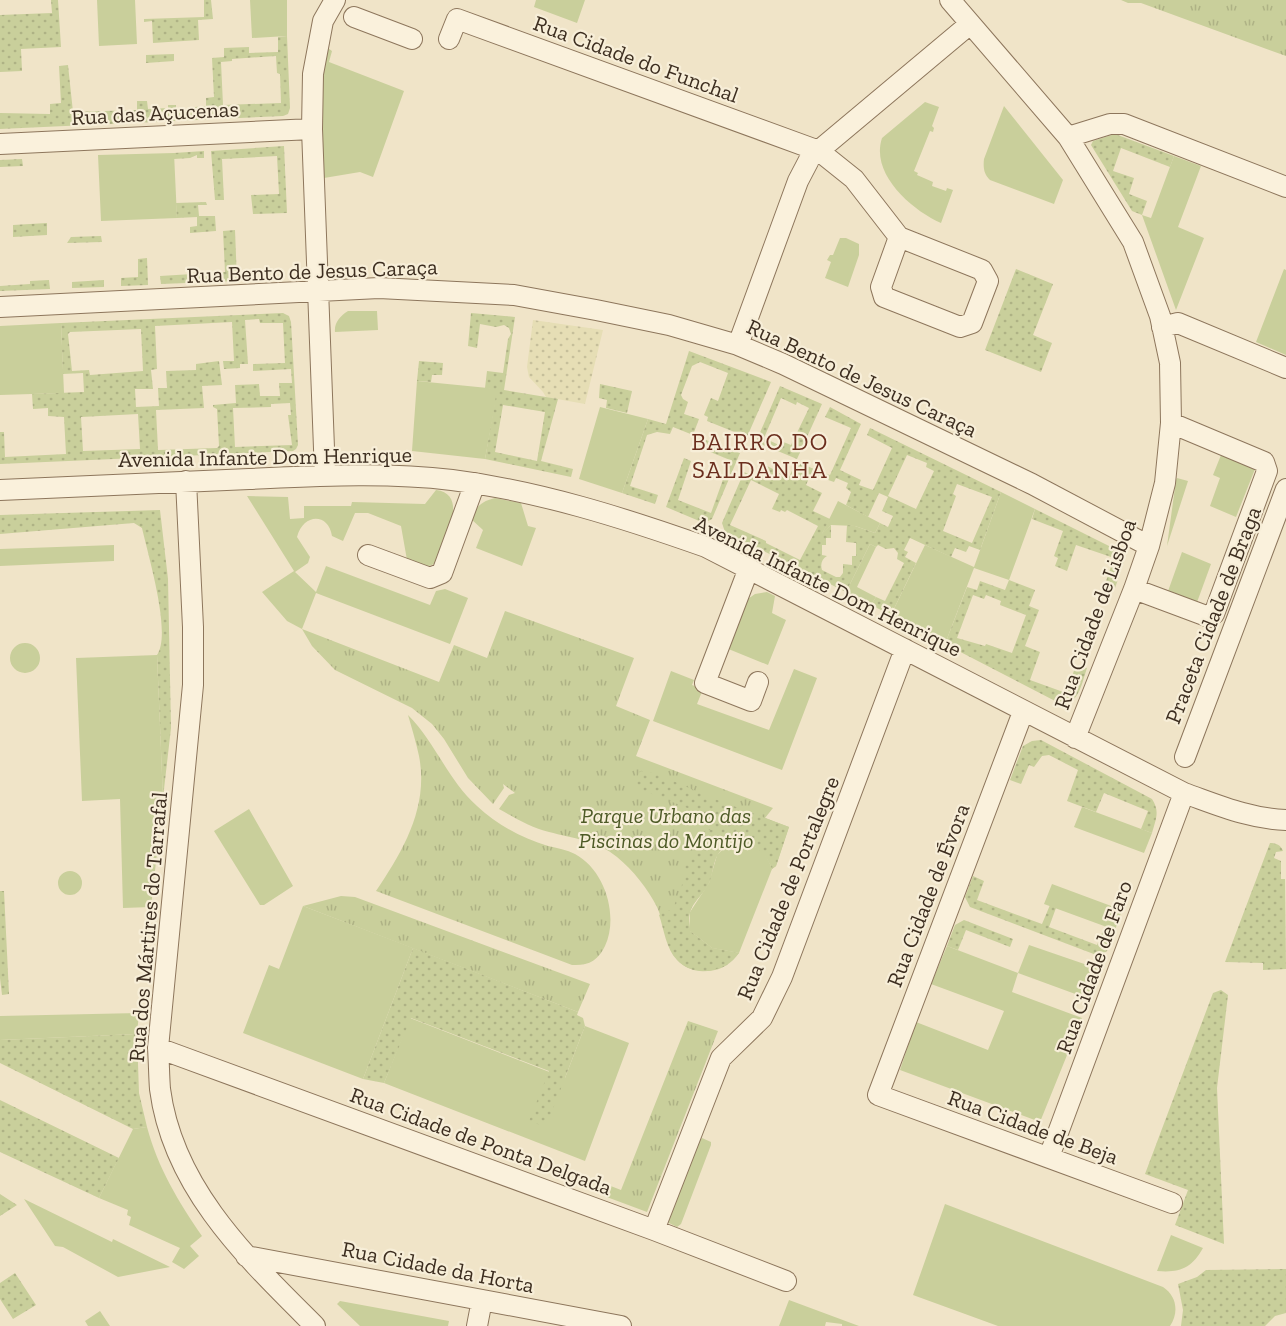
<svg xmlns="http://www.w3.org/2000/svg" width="1286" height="1326" font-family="'Zilla Slab',serif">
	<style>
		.farmland { fill: url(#farmland-dots) }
		.grass { fill: #c9cf9b }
		.park { fill: url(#park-tufts) }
		.garden { fill: url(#garden-dots); fill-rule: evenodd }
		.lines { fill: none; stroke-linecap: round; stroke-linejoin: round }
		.street-casing { stroke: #8d765c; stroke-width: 22 }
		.street { stroke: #faf1dc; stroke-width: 20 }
		.labels { text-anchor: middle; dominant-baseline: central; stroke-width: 4.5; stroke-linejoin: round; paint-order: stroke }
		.street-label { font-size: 22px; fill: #3d2e20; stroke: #f7eed8 }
		.park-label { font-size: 22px; font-style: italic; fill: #4d5a26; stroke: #f7eed8 }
		.neighbourhood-label { font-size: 24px; letter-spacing: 1.5px; fill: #6b2e1e; stroke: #f7eed8 }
	</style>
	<defs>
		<pattern id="farmland-dots" width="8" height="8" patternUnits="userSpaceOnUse" patternTransform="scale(1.5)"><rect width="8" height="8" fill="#e6deb5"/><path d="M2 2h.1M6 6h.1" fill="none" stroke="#c6bf9b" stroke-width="1.8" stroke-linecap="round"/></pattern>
		<pattern id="park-tufts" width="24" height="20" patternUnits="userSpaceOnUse" patternTransform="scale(1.5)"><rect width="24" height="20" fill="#c9cf9b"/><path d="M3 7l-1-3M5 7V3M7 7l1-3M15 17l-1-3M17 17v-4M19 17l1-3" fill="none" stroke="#aeb285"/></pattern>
		<pattern id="garden-dots" width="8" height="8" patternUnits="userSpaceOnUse" patternTransform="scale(1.5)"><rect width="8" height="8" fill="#c9cf9b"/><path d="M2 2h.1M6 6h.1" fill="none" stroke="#aeb285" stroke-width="1.8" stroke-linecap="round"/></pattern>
	</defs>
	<rect width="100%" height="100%" fill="#f0e4c8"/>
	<path class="farmland" d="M533 320 603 330 585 404 546 397 543 392 529 377 527 367Z"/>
	<path class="grass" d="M97 0H135L137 44 99 46Z
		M250 0H287V36L252 38Z
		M536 0H585L577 23 534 7Z
		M325 46 332 51 329 62 404 91 373 177 360 172 324 178 320 84Z
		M925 102 939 107 932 126 934 128 933 132 930 131 914 171 918 173 917 175 933 182 932 186 946 191 947 188 953 190 941 223C912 210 870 174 882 138Z
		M1004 106 1063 180 1054 204 990 180C984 174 983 168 984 159Z
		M174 153 177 218 101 221 98 155Z
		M1174 156 1201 166 1178 227 1204 238 1176 310 1142 215 1151 218Z
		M840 238H846L859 244V255L848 287 825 278 831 262 827 260 830 255H833Z
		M1284 269 1286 270V355L1256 342Z
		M348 311H377L378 330 335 332C334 323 340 316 348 311Z
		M61 323 64 393 0 395V326Z
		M417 381 498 389 485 459 412 451Z
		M600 407 648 419 622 493 579 479Z
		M1221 455 1255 469 1236 517 1210 506 1220 478 1213 475Z
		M1177 478 1188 481 1167 546 1176 480Z
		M436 490C471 494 443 545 436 563L427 567 407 560 401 526 368 513H355L343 541 332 536C328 512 303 514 297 537L310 557 308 563 295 572 316 592 326 566 430 605 436 591 445 589 468 598 450 644 316 593 302 629 287 621 262 592 294 571 247 496 288 497 290 519 304 518V506H351L352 502 425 504Z
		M1001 492 1035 509 1009 580 974 568 945 644 891 615 925 545 974 567Z
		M495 498 521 503 528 526 536 528 522 566 476 548 483 530 470 518C477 506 482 501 495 498Z
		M838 501 880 523 875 533 855 526 831 525 821 536Z
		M870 544 876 547 857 587 876 597 871 605 846 592Z
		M114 545V561L0 566V549Z
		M1182 552 1211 564 1196 605 1167 594Z
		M767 592 775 596 772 613 786 620 768 665 726 648 745 601 755 594Z
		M10 658a15 15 0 1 1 30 0a15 15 0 1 1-30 0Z
		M157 655 163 798 151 907 123 908 120 799 82 801 76 658Z
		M794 669 817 678 782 770 653 721 671 671 694 680 692 685 703 689 697 704 769 730Z
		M1082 807 1152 833 1144 853 1074 827Z
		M249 809 293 886 264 905H260L214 831Z
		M746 843C760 848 767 854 772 869L739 953 712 948 690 931V912L709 883 717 855 724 848 735 844Z
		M58 883a12 12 0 1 1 24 0a12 12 0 1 1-24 0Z
		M1052 884 1122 910 1115 930 1044 904Z
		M303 906 413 948 363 1079 243 1033 269 965 279 969Z
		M1029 945 1096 968 1098 977 1089 999 1018 973 1012 992 1082 1018 1040 1122 900 1070 916 1022 988 1050 1004 1011 931 984 947 946 1018 973Z
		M139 1013 137 1034 0 1040V1016Z
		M410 1018 565 1078 585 1026 629 1043 585 1161 384 1083Z
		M147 1127C158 1168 178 1201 202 1236L190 1246 199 1256 184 1269 172 1262 180 1248 129 1225 131 1217 127 1215 128 1210 99 1198 133 1129Z
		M702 1138 711 1142V1145L681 1224 677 1227 667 1222 698 1141Z
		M24 1199 112 1242 113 1239 170 1267 118 1277 63 1247 55 1246Z
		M945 1204 1163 1287C1177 1296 1179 1313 1170 1326H998L913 1295Z
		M1171 1235 1203 1248C1192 1268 1180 1273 1157 1271Z
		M789 1300 859 1326H842V1324L826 1322 825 1326H779Z
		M340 1301 449 1321 448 1326H360L337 1304Z
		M100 1311 110 1326H88L85 1321Z"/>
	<path class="park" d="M1121 0H1286V56L1141 3H1128Z
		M505 611 634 658 616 706 650 720 636 756 773 808 765 818 789 827 776 866 772 869C765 846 734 830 718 854 712 863 713 876 708 885 703 894 692 903 690 912 688 917 690 926 690 931L712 948 739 953C732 963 722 970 709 971 665 972 670 936 657 907 648 889 633 870 617 857 598 841 572 838 549 832 531 828 515 818 499 809L509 795 515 793 503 784 504 788 493 804 468 778 444 739 432 724 412 708 335 670 312 646 302 629 439 682 454 645 487 658Z
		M408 715C435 742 448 780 477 806 497 825 522 838 548 846 557 848 567 850 575 854 605 870 619 916 605 946 598 961 588 966 572 965L376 891C403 851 429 807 419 756 416 742 412 729 408 715Z
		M341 896 355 897 590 984 578 1012 303 906Z
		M688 1021 718 1031 647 1212 604 1196 603 1183 621 1190Z"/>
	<path class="garden" d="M51 0H58L61 47 21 49 22 71 0 72V15L52 13Z
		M204 0H211L213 19 198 20 199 40 153 43 152 21 144 22V19L204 17Z
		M287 36 290 108 288 114 283 116 0 129V113L50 114V104L61 103 59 66 68 65 73 112 137 110V101H147L148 109 168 108V105H176V110L195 109V107L206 106V98L214 97 212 58 224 57V48L249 47V53L278 52V37ZM276 56 277 73 280 74 281 103 223 105 221 62 232 61V59Z
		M174 54V61L146 63V55Z
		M1115 134 1174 156 1170 167 1121 148 1113 171 1134 178 1129 194 1147 201 1142 215 1132 211 1091 145 1093 141Z
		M284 146 287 213 253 214 251 195 279 194 277 156 222 159 224 200H215L211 151Z
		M204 151V158H197V155L190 158 174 159V153Z
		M22 159 23 166 0 167V160Z
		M206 202 207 205H198L199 216H215L216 231 190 233V227L197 226V217L177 218 176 203Z
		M47 223V235L13 237V225Z
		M235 230 237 281 161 284 160 276 225 272 223 231Z
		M101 236 102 242 67 243 71 237Z
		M147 258 148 285 121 286V278L138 277V259Z
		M1016 269 1053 284 1033 335 1052 343 1041 372 985 350Z
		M49 280 50 289 0 291V286L30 284V281Z
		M104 280V287L72 288V282Z
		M283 313 289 316 291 322 298 445 296 449 293 451 0 464V432H4L5 457 66 454 64 417 48 416V408L33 409 32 394 84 392 83 373 63 374 61 323ZM259 319 260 323H283L285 363 253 364V371L291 369 292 383H279L280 396H260L259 384 235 385 236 403 213 405V407L217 409 219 446 217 448 158 450 156 410 204 408 202 386 222 385 219 361 196 364V370L166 371 167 388H158L159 406 136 407 135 389H153L151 370 157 369 155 326 232 322 234 361H223L224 369 240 368V364H248L245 320ZM141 329 143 371 90 375 89 370 72 371 68 334 70 332ZM290 403 291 415H288L292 445 235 447 233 408 271 407V404ZM138 414 140 449 83 451 81 417Z
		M471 313 515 317 504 390 558 399 541 461 573 469 571 477 485 459 497 390 485 388 487 371 503 373 508 339 511 334 509 328 504 325 496 327 480 324 477 348 468 346ZM503 405 545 412 537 461 495 452Z
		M689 351 771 382 747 437 707 421 708 417 704 415 711 398 718 401 728 373 700 362 692 366 681 395 683 399 688 402 684 414 699 419 693 435 673 427 670 434 657 432 647 435 630 486 658 495 655 504 622 493 648 419 666 424Z
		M419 361 443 363 442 375H432L431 382 417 381Z
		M600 384 632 391 627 413 606 408 607 400 599 398Z
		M780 386 822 404 797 459 756 442ZM781 398 796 405 797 402 809 408 791 445 781 441 779 445 764 438Z
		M830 407 861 424 840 470 861 480 859 485 873 490 892 448 867 435 870 428 1001 492 980 550 969 546 966 552 955 548 951 557 910 538 904 550 908 552 905 557 916 563 891 615 871 605 876 597 885 601 904 563 897 559 898 553 894 548 886 549 878 545 876 547 870 544 846 592 725 532 722 523 744 472 760 479 767 466 789 477 796 462 830 475 851 428 825 417ZM907 455 927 463 926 467 934 471 916 509 888 496ZM811 474 834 482 836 478 848 483 846 488 851 492 846 505 868 517 879 493 888 497 882 511 893 516 888 527 880 523 875 533 855 526 847 525 846 542 856 543V556H852V565L843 564V573L840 577H836L822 570C820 564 822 559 827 556L822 555V545H826V538H831V525L822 534 830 519 813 511 822 493 806 485ZM751 480 779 494 772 509 780 512 781 510 785 512 787 510 818 526 800 560 766 543V541L730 525ZM957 484 992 497 972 543 943 531 956 496 953 494Z
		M706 440 740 453 712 519 704 523 666 507 684 458 691 461 678 500 711 513 730 460 703 449Z
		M1035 509 1123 553 1124 562 1115 588 1105 584 1114 558 1076 545 1067 571 1055 566 1058 558 1054 556 1063 531 1032 519Z
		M160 510 168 579 171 728 163 798 157 655C172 634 148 555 142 528L134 523 0 534V515Z
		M1009 580 1035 590 1029 606 1039 610 1025 646 1040 652 1030 680 1066 693 1076 665 1087 668C1082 682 1078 709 1059 703L945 644 967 587 977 590 980 581 1005 590ZM973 595 984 599 986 595 1001 601 1000 605 1026 615 1012 653 986 644 985 646 957 638Z
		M1032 741 1041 740 1152 799C1160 811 1156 819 1152 833L1141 829 1148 811 1104 793 1096 812 1067 801 1078 770 1049 755 1042 756 1034 767 1029 765 1021 784 1010 780 1023 746Z
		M640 771 655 773 712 798 789 827 776 866 772 869C765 846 734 830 718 854 712 863 713 876 708 885 703 894 692 903 690 912 688 918 690 926 690 931L712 948 739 953C724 972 695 979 677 960 666 949 664 929 659 915L666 910H673L676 900 681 892 684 868 706 830H712L714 822 700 813 637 788V777Z
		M1270 843C1276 843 1281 845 1283 851L1276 852 1274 858 1281 861V879H1285L1286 969 1263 970V963L1225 962Z
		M973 876 984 881 977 900 1042 924 1050 905 1056 908 1049 927 1097 945 1105 926 1115 930 1107 951 1099 956 970 907 965 897Z
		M0 891H4L9 994 2 995 0 978Z
		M964 920 1013 939 1010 947 966 930 958 950 947 946 955 925Z
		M413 948 578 1012 577 1015 583 1018 585 1026 546 1127 529 1121 549 1071 411 1018 384 1083 363 1079Z
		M1221 990 1228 995 1217 1088 1224 1244 1175 1225 1188 1190 1145 1174 1213 993Z
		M137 1034 139 1093 147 1127 133 1129 0 1063V1040Z
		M0 1100 119 1158 99 1198 0 1152Z
		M0 1194 17 1205 0 1216Z
		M1286 1269V1313L1275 1316 1265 1326H1181L1183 1310 1178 1284 1197 1277 1206 1270Z
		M15 1273 36 1305 13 1319 0 1299V1283Z"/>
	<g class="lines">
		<g class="street-casing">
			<path id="street" d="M950 0 1068 137 1133 242 1160 316 1170 363 1171 423 1165 483 1149 546 1134 589 1075 738
				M354 17 412 39
				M449 39 457 19 819 151 854 179 899 237
				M1068 137 1110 124H1124L1286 187
				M0 144 312 129
				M899 237 982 270 988 281 972 323 960 327 884 297 881 287Z
				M0 307 379 288 514 295 596 310 669 325 738 345 783 364 1032 484 1149 546
				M1162 327 1178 323 1286 368
				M738 345 798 181 810 158 970 24
				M325 475 312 129 313 74 323 21 335 0
				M186 481 193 627V685L158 1048C159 1062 159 1076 160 1089 173 1189 248 1259 315 1326
				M0 490C83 486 166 482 249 479 317 476 385 472 452 480 539 491 624 518 706 547L1184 793C1218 805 1250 819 1286 820
				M368 555 430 578 442 573 475 483
				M749 568 705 683 751 701 758 682
				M1134 589 1209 617 1214 614 1267 471 1264 462 1171 423
				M1023 712 878 1095 1172 1203
				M1185 757 1286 489
				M158 1048 654 1230 786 1281
				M1049 1157 1184 793
				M654 1230 721 1058 762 1018 782 977 905 649
				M246 1256 621 1326
				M477 1326 482 1300"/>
		</g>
		<use href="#street" class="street"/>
	</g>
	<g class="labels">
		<g class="street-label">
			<text transform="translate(636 59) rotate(20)">Rua Cidade do Funchal</text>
			<text transform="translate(155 113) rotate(-3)">Rua das Açucenas</text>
			<text transform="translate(312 271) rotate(-2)">Rua Bento de Jesus Caraça</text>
			<text transform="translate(862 378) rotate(25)">Rua Bento de Jesus Caraça</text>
			<text transform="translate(265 457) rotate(-1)">Avenida Infante Dom Henrique</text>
			<text transform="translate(828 586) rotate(26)">Avenida Infante Dom Henrique</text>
			<text transform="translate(1095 614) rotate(-70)">Rua Cidade de Lisboa</text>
			<text transform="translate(1213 615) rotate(-69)">Praceta Cidade de Braga</text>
			<text transform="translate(788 888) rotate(-68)">Rua Cidade de Portalegre</text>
			<text transform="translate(928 895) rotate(-69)">Rua Cidade de Évora</text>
			<text transform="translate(148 927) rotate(-85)">Rua dos Mártires do Tarrafal</text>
			<text transform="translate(1094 967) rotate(-70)">Rua Cidade de Faro</text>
			<text transform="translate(1033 1127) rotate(20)">Rua Cidade de Beja</text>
			<text transform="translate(481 1141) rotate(20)">Rua Cidade de Ponta Delgada</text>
			<text transform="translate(438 1267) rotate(11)">Rua Cidade da Horta</text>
		</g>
		<g class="park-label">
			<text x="666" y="815">Parque Urbano das<tspan x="666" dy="25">Piscinas do Montijo</tspan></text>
		</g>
		<g class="neighbourhood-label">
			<text x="760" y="441">BAIRRO DO<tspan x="760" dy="28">SALDANHA</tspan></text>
		</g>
	</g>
</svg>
